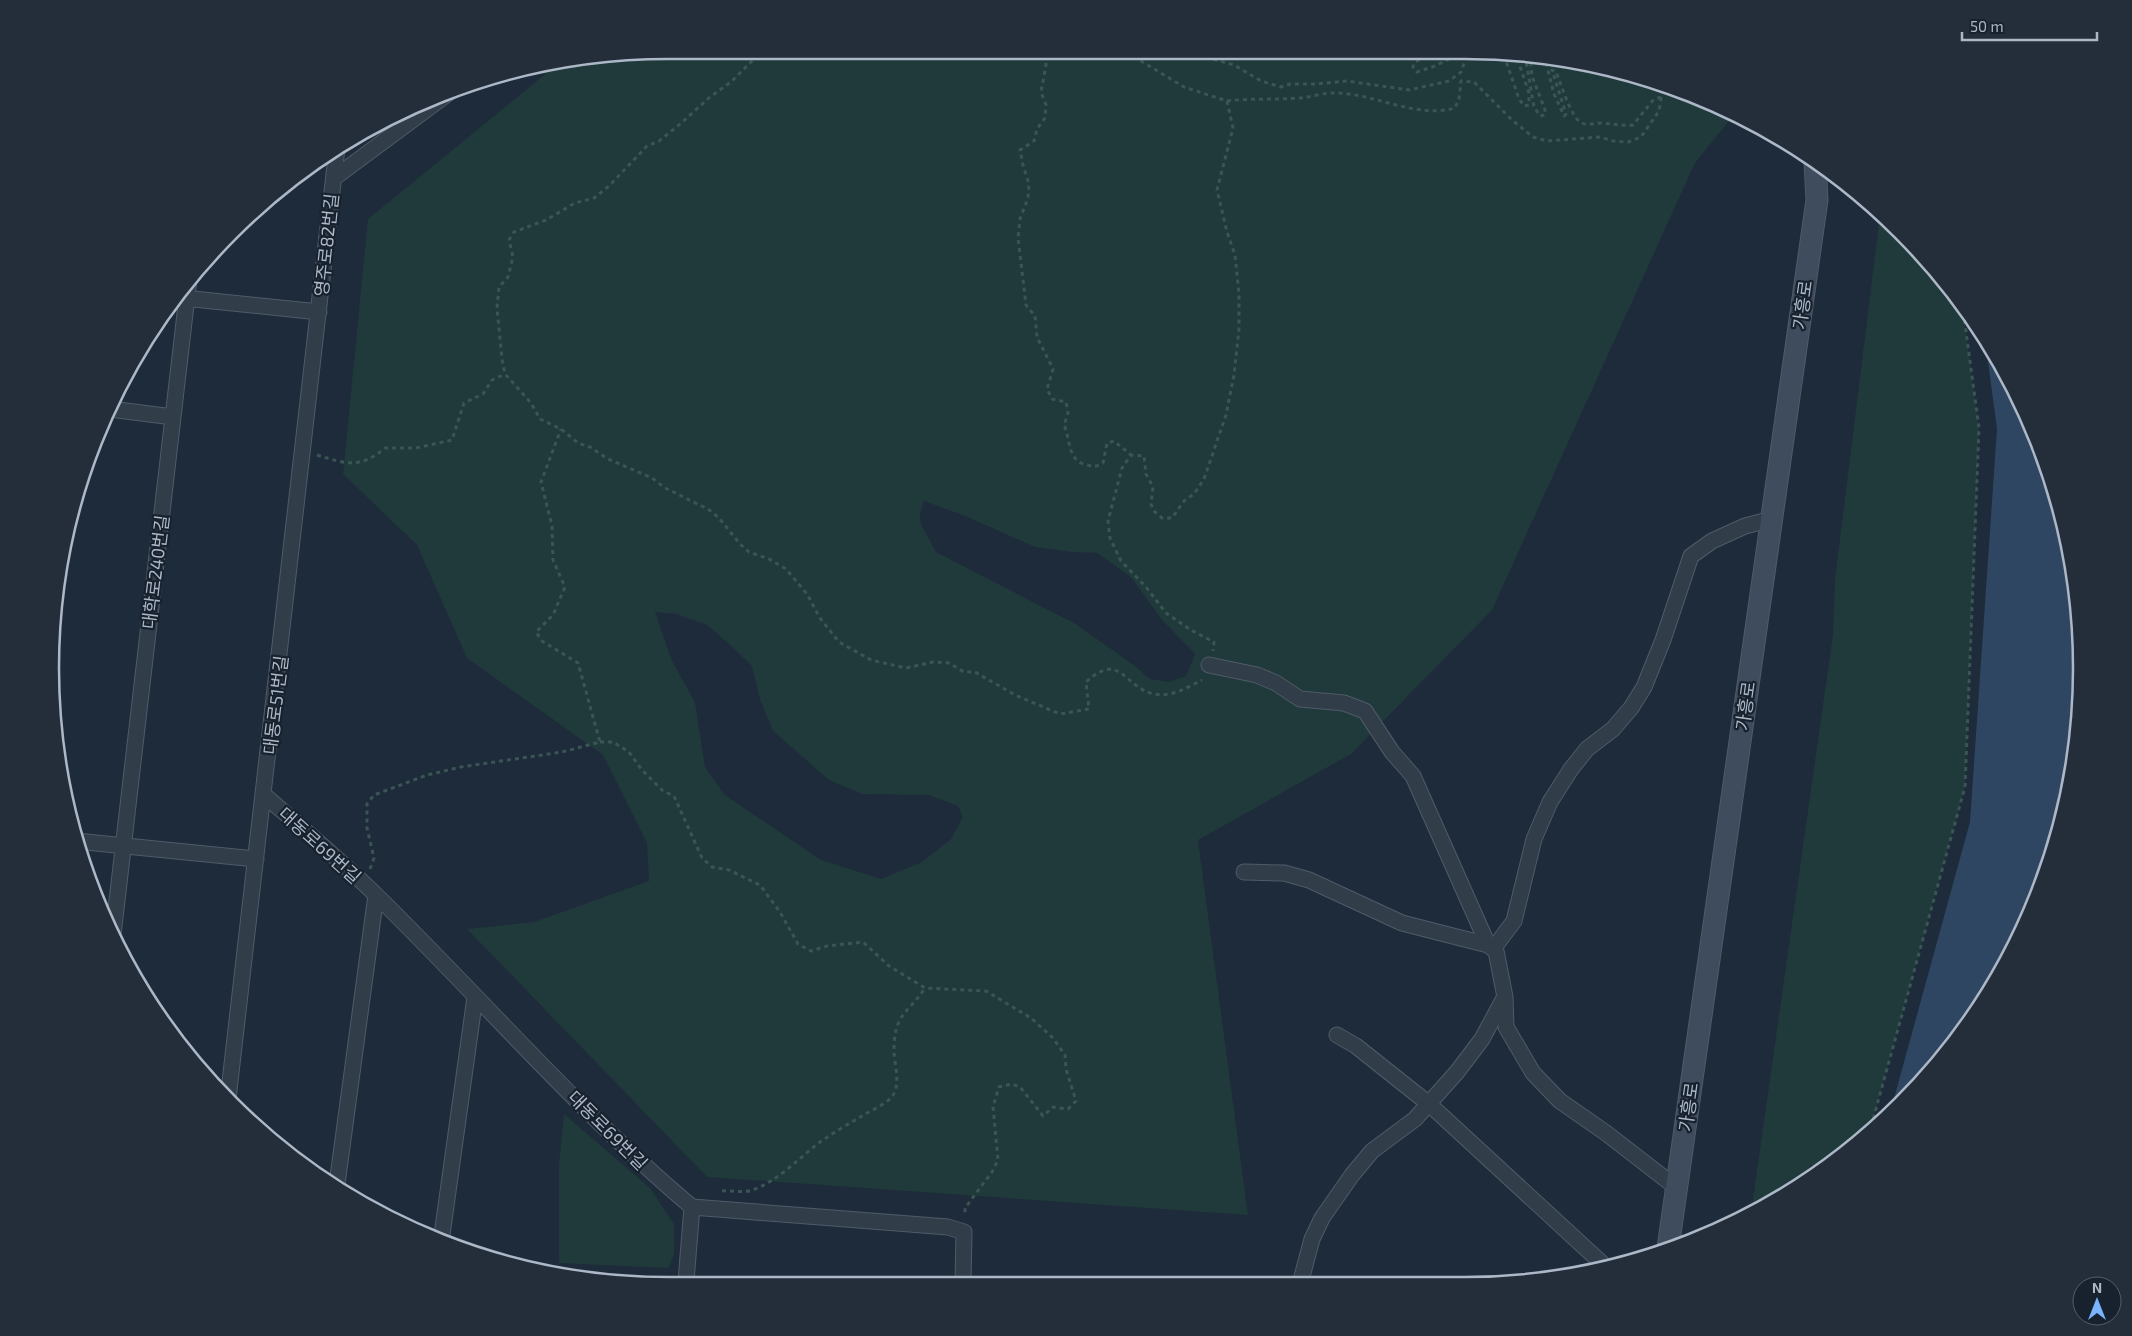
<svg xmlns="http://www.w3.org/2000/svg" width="2132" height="1336" font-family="'Exo 2','Noto Sans KR',sans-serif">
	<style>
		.green { fill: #20393b; fill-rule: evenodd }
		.water { fill: #2e4661 }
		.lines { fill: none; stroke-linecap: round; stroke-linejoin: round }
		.minor-casing { stroke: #4f5b68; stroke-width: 17 }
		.secondary-casing { stroke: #4f5b68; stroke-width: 23 }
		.path { stroke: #3b5555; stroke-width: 3; stroke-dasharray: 4 4; stroke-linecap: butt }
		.minor { stroke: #323d4a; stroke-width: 15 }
		.secondary { stroke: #3f4c5d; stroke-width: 21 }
		.labels { text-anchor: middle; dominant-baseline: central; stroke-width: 4.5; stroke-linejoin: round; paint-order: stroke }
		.street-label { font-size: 18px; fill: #acb8c7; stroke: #18222e }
		.rim { fill: none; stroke: #acb8c7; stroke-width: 2.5 }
	</style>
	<rect width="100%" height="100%" fill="#1e2b3a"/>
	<path class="green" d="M587 55H1544L1701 97 1733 116 1695 163 1492 610 1351 754 1198 840 1248 1215 707 1177 467 929 534 922 649 881 647 843 603 755 467 658 417 545 343 474 368 219 560 62ZM924 501 965 516 1035 547 1072 552 1097 553 1131 577 1162 620 1195 654 1186 676 1169 682 1150 679 1135 666 1076 624 936 552 921 524 920 513ZM655 612 676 614 707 625 730 645 752 666 760 700 773 731 829 780 862 794 929 795 958 806 963 817 951 839 922 862 881 879 821 860 725 795 705 767 695 702 672 661Z
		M1880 215 1929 261 1963 309 1979 428 1965 787 1869 1134 1820 1167 1810 1165 1808 1175 1751 1213 1833 634 1835 579Z
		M564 1114 650 1188 674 1224V1255L668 1268 559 1263V1163Z"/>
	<path class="water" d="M1985 339 1999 359 2049 470 2077 588 2081 709 2061 828 2018 942 1954 1044 1890 1113 1970 822 1997 429Z"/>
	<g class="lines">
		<g class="minor-casing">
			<path id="minor" d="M334 178 450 92
				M174 297 319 312
				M110 409 173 417
				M1209 665 1257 675 1276 683 1300 699 1344 703 1365 711 1392 752 1413 776 1488 945
				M264 795C302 828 341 861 377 896 482 999 579 1112 692 1207L686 1281
				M76 841 256 859
				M1244 872 1284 873 1309 880 1402 923 1488 945 1496 951 1505 997 1506 1027 1533 1073 1560 1101 1606 1133 1677 1188
				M113 935 189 279
				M1493 949 1514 921 1534 839 1550 802 1571 769 1587 749 1613 729 1631 708 1644 687 1663 640 1691 556 1712 541 1745 526 1772 519
				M1337 1035 1356 1046 1429 1104 1607 1268
				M228 1099 337 148
				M337 1184 376 895
				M692 1207 948 1227 964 1232 963 1282
				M441 1242 475 997
				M1300 1284 1312 1239 1322 1218 1352 1175 1372 1151 1415 1119 1457 1072 1482 1039 1504 998"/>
		</g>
		<g class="secondary-casing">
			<path id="secondary" d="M1668 1248 1817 200 1815 163"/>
		</g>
		<path class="path" d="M758 55 731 82 710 97 679 125 659 141 647 146 609 186 594 198 575 203 546 220 514 232 509 240 513 257 508 277 499 287 497 308 502 359 505 374 531 403 540 419 561 429 578 443 590 447 608 459 652 478 665 488 708 509 719 518 740 544 749 552 769 559 786 569 807 594 820 618 839 642 871 660 906 668 933 662 949 663 964 672H975L1015 695 1060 714 1089 709 1086 682C1121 650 1124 688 1154 694 1171 698 1188 687 1202 680
			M1045 55 1046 65 1041 92 1046 105 1045 118 1037 129 1034 141 1020 150 1023 165 1029 184 1028 198 1020 219 1018 238 1026 305 1035 316 1037 337 1053 369 1047 389 1052 399 1066 402 1068 413 1064 425C1071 440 1067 461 1087 465 1094 467 1096 467 1103 463L1107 443 1114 441 1131 455
			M1135 55 1141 61 1184 87 1227 101 1233 128 1217 190 1227 232 1235 255 1239 294V329L1234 375 1226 415 1204 479 1194 494 1184 501 1172 518H1162L1154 511 1151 504 1153 487 1146 474 1144 456 1131 455 1122 468 1108 521 1110 538 1121 561 1146 587 1166 613 1191 630 1214 642 1213 651
			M1198 55 1234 65 1261 81 1281 87 1290 84H1315L1347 81 1409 90 1449 81 1461 72 1467 55
			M1408 55 1407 60 1414 55
			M1426 55 1414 63 1413 67 1417 72 1435 66 1457 55
			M1504 55 1519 99 1524 106 1529 105V93L1516 55
			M1525 55 1534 107 1540 116 1545 115V110L1532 76 1530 55
			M1544 55 1554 94 1564 116 1566 114 1552 70 1556 72C1561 83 1571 119 1582 123 1588 126 1595 123 1602 123 1613 124 1622 126 1633 125L1654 99 1662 97
			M1227 101C1251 98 1275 100 1300 98 1311 97 1323 93 1334 93 1375 93 1415 119 1455 108L1459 99 1461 81 1474 82 1512 120 1533 137 1547 141 1600 137 1613 141 1628 142 1641 137 1659 111 1663 87
			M317 455C346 464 360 469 385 448H416L452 440 464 403 483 394 492 380 505 374
			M600 742H613L629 752 642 770 663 791 674 796 702 858 712 867 729 870 760 885 780 912 798 944 811 951 827 946 863 942 889 966 925 988 986 991 1031 1018 1053 1038 1065 1055 1066 1069 1076 1101 1068 1109 1053 1107 1043 1116 1020 1087 1012 1084 999 1087 993 1107 998 1160 992 1172 965 1208V1216
			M370 869 374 858 367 828V804L374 795 427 775 461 767 562 752 600 742 578 663 542 641 536 632 553 615 565 587 553 560 552 526 541 482 561 429
			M1869 1134 1965 787 1979 428 1963 309
			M722 1191C733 1190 745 1194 755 1189 779 1180 799 1158 820 1142 833 1133 848 1124 862 1116 870 1111 884 1105 891 1098 902 1085 894 1065 894 1050 894 1013 908 1014 925 988"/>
		<use href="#minor" class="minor"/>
		<use href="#secondary" class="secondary"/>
	</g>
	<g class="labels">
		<g class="street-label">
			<text transform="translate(326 245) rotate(-84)">영주로82번길</text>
			<text transform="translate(1802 305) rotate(-82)">가흥로</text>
			<text transform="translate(155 572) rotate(-83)">대학로240번길</text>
			<text transform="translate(275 705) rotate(-83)">대동로51번길</text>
			<text transform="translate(1745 706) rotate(-82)">가흥로</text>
			<text transform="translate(320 845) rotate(42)">대동로69번길</text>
			<text transform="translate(1688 1107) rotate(-82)">가흥로</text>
			<text transform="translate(608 1130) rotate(45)">대동로69번길</text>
		</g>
	</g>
	<path d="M0 0H2132V1336H0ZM668 59H1464A609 609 0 0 1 2073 668V668A609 609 0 0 1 1464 1277H668A609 609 0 0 1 59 668V668A609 609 0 0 1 668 59Z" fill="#242e3a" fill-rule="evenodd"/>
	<path class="rim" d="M668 59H1464A609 609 0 0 1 2073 668V668A609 609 0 0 1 1464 1277H668A609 609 0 0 1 59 668V668A609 609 0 0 1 668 59Z"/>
	<g transform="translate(2097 1301)"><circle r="24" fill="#18222e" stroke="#535e6b"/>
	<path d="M0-4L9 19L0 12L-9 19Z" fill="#79b4ff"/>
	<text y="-8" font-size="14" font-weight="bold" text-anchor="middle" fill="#acb8c7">N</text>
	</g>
	<path d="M1962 32v8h135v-8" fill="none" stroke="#acb8c7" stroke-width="2.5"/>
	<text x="1970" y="32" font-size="15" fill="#acb8c7" stroke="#18222e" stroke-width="4" paint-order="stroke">50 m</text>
</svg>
